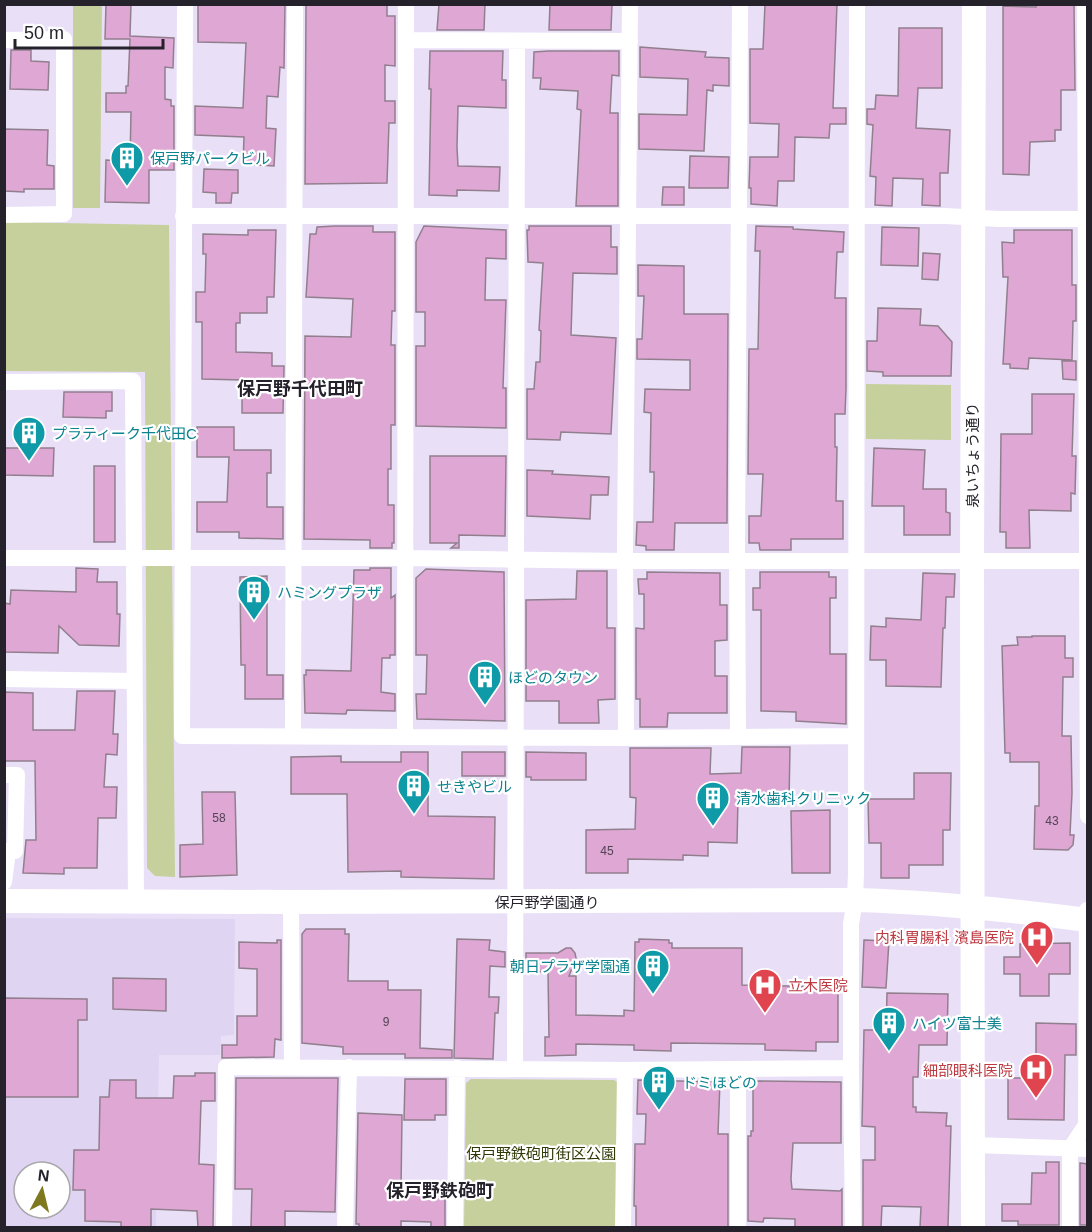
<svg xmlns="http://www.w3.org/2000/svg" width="1092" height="1232" font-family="Helvetica,'Noto Sans JP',sans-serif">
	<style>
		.built { fill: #dfd4f2; fill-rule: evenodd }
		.green { fill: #c5d09c }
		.building { fill: #dea7d4; stroke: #927f8e; stroke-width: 1.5 }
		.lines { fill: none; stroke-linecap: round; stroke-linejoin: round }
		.street { stroke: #fff; stroke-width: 16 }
		.secondary { stroke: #fff; stroke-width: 24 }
		.labels { text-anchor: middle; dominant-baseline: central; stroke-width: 4.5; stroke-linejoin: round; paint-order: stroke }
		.number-label { font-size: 12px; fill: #534355 }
		.culture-label { font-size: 15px; fill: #0d838f; stroke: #fff; text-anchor: start }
		.street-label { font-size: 15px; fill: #25222b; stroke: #fff }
		.health-label { font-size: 15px; fill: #be3a42; stroke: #fff; text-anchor: end }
		.park-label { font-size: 15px; fill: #313805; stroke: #fff }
		.quarter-label { font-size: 18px; font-weight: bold; fill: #25222b; stroke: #fff }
	</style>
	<rect width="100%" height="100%" fill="#e9e0f8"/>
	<path class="built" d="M5 918 235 919 234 1035 221 1036 220 1055H159L156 1227 5 1228ZM24 1172H60V1208H24Z"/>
	<path class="green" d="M73 5H102L100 208H73Z
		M5 222 169 225 175 877 155 876 147 868 145 372 5 371Z
		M866 384 951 385V440L866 439Z
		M471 1079 614 1080 619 1083 617 1227 464 1228 466 1083Z"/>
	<path class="building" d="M106 4H131L130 36 174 38 173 68 165 67V99L171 100V106H174V170H149V203L105 202 106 160 130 161 131 112H106V93H126V86H128L130 39H105Z
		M198 4H285L284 68 280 67 278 97 267 96 266 128 276 129 274 166 243 164 244 137 195 135V106L243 108 246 43 198 42Z
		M306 4H387V16H395V66L385 65V101H395V123H389L387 183 305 184Z
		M439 4H485L484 30H437Z
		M550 4H612L611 30H549Z
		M765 4H837L833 108H846V124H830L829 138 795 137 794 181H778L777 206 751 204V188H749L750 157H778L779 124 750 123V49H763Z
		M1037 4H1074L1075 90H1061V130H1055V141L1030 142 1029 175 1003 174V6L1036 7Z
		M899 28H942V88H918L916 128 950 130 948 173H940V206L922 205 923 179 893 178 892 206 875 205 876 177 870 176 873 125 867 124V109H875L876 95 898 96Z
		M640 47 706 52 705 57 729 58V86L713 85V91L707 90 704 151 639 149V114L687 115 688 79 640 77Z
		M11 50H31V61L49 62 48 90 10 89Z
		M430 51H503L502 80H506V108L458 106 457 147 458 166 500 167 499 191 457 190V196L429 195 431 89H429Z
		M548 51H619V76L612 75 610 113H618V206H576L581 110 577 109 578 91 540 89 541 78H533L534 52Z
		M4 129 48 130 47 165 54 166V189H24V192L4 191Z
		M690 156 729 157 728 188H689Z
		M204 169 238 170V193H232L231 203H216V193L203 192Z
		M663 187H684V205H662Z
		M335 226H373V232H395V311H392L391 345H395V425H391V469H388V505H394V543H392V548H370V540L304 539 305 336 351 337 353 299 306 297 310 234H316L317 227Z
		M424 226 506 230V259L486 258 485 300H506L503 388H506V428L416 426V346H425V312H416V242Z
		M529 226H611V247H617V274L573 273 571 335 616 338 611 434 561 432 560 440 527 439V389H534L536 362H540L541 331 539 330 543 263 528 262 527 230H529Z
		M756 226 793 227V229L844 232 843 252H837L835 298H846V388L845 414H835V447H837L836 501H843V539H791V550H760L759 543H749V516H761L763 474H748L749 349H758L760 251H755Z
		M882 227 919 228 918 266 881 265Z
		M248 230H276L274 297H267V313H240V323H236V352L272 353V366H284L283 413H242V380L202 379V322H196V292H205L206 254H203V234L248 235Z
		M1014 230H1072V285H1076V321H1073L1072 360 1029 358 1028 369 1010 368V364H1003L1008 277H1003L1002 242 1014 243Z
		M923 253 940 254 938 280 922 279Z
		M638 265 684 266V314H728L727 523H675L674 550H646V546L636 545 637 522H653L654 478V472H650L651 413 644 412 645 389 690 390V360L637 359V339H642L644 296H638Z
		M878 308 921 309 920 325 938 326 952 342 951 376H883V372L867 371V341H877Z
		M1062 361H1076V380L1063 379Z
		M64 392H112V411H106V418L63 417Z
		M1032 394H1074L1072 456H1076L1075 494 1071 493V511L1029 510 1030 548H1006V532H1000L1001 434H1032Z
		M197 427H234V450H271V473H267V507H283V539L239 538V532H197V502H227L229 457H197Z
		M4 448H54L53 476 4 475Z
		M874 448 925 450 923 489H946V512L950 513V535H904V506H872Z
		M430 456H506L505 536 459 535V548H451L457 543H430Z
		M94 466H115V542H94Z
		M527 470 553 471 552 474 609 477 608 495H591L590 519 527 516Z
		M76 568 98 569 97 582H117V614H120L119 646 79 645 59 626 58 653 4 652V603L10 604 11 590 76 592Z
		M370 568H391V598L395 595V655H390V658H382L381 692 395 694V711L347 710 346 714 305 713 304 675H306V670L351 671 354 570H370Z
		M426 569 504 572 505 721 417 719 416 694H426L427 655H416V578Z
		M577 571H607V628H615V699L598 700 599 723H559V701H526V600L576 599Z
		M647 572 720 573V605H727V640L715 641V676H727V713H668L667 727H640V699H636V628L644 629V594H639L638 579H647Z
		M760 572H829V577H836V598H830V654H846V724L796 721V712L761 711V610H753V588H760Z
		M923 573 955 574 954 597H946L945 628H943L941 687 886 686V660H870L871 626 886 627V618L921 620Z
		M267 576V675H283V699H245V665H241L240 577Z
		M1032 636H1065V658H1073V677H1063L1062 736H1071L1072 793 1070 835H1074L1073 845 1068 850 1034 849 1035 806H1039V762H1010V753H1005L1002 646 1018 645 1017 637H1032Z
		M77 691H115L113 734H118L117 755 106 754 104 787H117L116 818H98L97 868H64V874L23 873 26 840H36L35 761H4V692L33 693V730H75Z
		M742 747H790L789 801 738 800 737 843 708 842V856L683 855V860L628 859V873H586V830L635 829 636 798 630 797V748H711L710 774 741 773Z
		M401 752H428V816L495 817 494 879 401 877V871L348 872 347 794H291V757L341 756V762H401Z
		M462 752H505V776H462Z
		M526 752 586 753V780H531V777H526Z
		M914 773H951L950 830H943V865H909V878H881V843H869L868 799H914Z
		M202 792H235L237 875 180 877V845L203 844Z
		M830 810V873H792L791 811Z
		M306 929H345V934H349L348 981H388V990H421L420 1048 452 1050V1058H405V1054H343V1047L302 1043V934Z
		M457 939 490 940 489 950 505 952V967L490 966 489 997H499L498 1013H495L493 1059 454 1058Z
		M639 939 669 940V943H672V948H742V985L838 987V1042H816V1051L765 1050V1044L671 1043V1051L634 1050V1045L576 1044V1055L545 1056V1037H549L548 972 526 971V953H558L566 948H571L575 953 576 958 569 976H576V1015L624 1016V1010L634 1011 635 942H639Z
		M277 940H281V1040L275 1039 274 1057 222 1058V1045H237V1016H257V969L239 968V942L277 943Z
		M864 940 889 941 886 988 862 987Z
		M1070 943V974H1049V996H1020V974H1004V957H1020V944Z
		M113 978 166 979V1011L113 1009Z
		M887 993 948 994 947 1045H919L918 1077H913V1107H916V1112L947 1113 946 1126H951L948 1227H920L921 1207 882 1206 881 1227H863V1160H875V1127L862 1126 864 1030H886Z
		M4 998 87 999V1020H78V1097H4Z
		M1036 1023 1076 1024V1055H1065L1064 1120 1008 1119V1078H1036Z
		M195 1073H215V1101H201L199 1164 214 1165 213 1227H198L197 1211 151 1209V1227H121V1222L85 1221V1190H73L74 1150H99L100 1097H109L110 1080H136V1098H173L174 1076H195Z
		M236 1078H338L335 1212 285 1211V1227H251L252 1189H235Z
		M405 1079H446V1115H435V1120H404Z
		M638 1080 720 1082 718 1134H728V1227H636V1206H634L635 1144H645L646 1114H637Z
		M753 1081 841 1082V1143H793L791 1179 792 1189 840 1191 842 1189V1227H795V1219L764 1218 763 1222 748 1221V1136H751V1131H753Z
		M358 1113 402 1115 401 1190 445 1192V1227H431V1222L401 1221V1227H359V1224H356Z
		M1046 1162H1059V1225H1018V1221H1002V1204H1031L1032 1173H1046Z
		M1080 1163 1088 1164V1225H1080Z"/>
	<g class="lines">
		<path class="street" d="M185 4 182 736 626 738 856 736
			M1085 4 1088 816
			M4 40 64 39V214L4 215
			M406 40 630 41
			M183 216H946L999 219H1088
			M4 382 133 381 136 902
			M4 558H405L625 561H1088
			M4 679 134 681
			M293 735 295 4
			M405 736 406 4
			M738 737 737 544 740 4
			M626 738 625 546 630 4
			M4 775H17L15 851H4
			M4 882 8 851
			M291 902 292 1067
			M515 1068 517 42
			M1086 1123 1087 910
			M974 1145 1088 1149
			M224 1228 226 1067 625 1070 851 1068
			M345 1228 349 1067
			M455 1228 457 1068
			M623 1228 625 1070
			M738 1228V1070
			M853 1228 851 1068V924L855 900 856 873 857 4
			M1070 1228V1149L1088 1122"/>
		<path class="secondary" d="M4 901 291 902 855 900C933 902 1010 910 1088 920
			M973 1228 972 561 974 4"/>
	</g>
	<defs>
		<g id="building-pin" transform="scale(1.725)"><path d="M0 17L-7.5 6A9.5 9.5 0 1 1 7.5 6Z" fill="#0f9aa8" stroke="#fff"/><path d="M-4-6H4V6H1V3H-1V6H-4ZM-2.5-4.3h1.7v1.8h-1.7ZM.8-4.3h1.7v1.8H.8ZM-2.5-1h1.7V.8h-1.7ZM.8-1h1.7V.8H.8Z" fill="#fff"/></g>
		<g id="hospital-pin" transform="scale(1.725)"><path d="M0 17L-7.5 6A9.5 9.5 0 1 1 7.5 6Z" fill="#e0444e" stroke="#fff"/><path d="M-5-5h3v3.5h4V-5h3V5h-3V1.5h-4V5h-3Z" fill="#fff"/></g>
	</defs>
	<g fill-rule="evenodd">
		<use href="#building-pin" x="127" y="158"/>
		<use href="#building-pin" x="29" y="433"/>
		<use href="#building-pin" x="254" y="592"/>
		<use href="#building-pin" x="485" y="677"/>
		<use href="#building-pin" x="414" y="786"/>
		<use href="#building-pin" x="713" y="798"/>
		<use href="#hospital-pin" x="1037" y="937"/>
		<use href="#building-pin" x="653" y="966"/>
		<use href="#hospital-pin" x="765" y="985"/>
		<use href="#building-pin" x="889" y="1023"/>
		<use href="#hospital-pin" x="1036" y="1070"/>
		<use href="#building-pin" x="659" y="1082"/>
	</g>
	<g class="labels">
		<g class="number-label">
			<text x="219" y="818">58</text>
			<text x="1052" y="821">43</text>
			<text x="607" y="851">45</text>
			<text x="386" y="1022">9</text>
		</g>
		<g class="culture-label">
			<text x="150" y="158">保戸野パークビル</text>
			<text x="52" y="433">プラティーク千代田C</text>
			<text x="277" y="592">ハミングプラザ</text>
			<text x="508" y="677">ほどのタウン</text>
			<text x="437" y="786">せきやビル</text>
			<text x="736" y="798">清水歯科クリニック</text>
			<text x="630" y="966" text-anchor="end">朝日プラザ学園通</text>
			<text x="912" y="1023">ハイツ富士美</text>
			<text x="682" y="1082">ドミほどの</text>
		</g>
		<g class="street-label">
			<text transform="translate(972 455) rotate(-90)">泉いちょう通り</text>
			<text x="547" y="902">保戸野学園通り</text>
		</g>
		<g class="health-label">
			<text x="1014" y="937">内科胃腸科 濱島医院</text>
			<text x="788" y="985" text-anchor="start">立木医院</text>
			<text x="1013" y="1070">細部眼科医院</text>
		</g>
		<g class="park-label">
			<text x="541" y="1153">保戸野鉄砲町街区公園</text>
		</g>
		<g class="quarter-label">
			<text x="300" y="389">保戸野千代田町</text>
			<text x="440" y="1191">保戸野鉄砲町</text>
		</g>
	</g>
	<rect width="1092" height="1232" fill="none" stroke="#25222b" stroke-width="12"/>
	<g transform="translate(42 1190) rotate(7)"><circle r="28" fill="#ffffff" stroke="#a8a7aa" stroke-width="1.5"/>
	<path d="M0-4.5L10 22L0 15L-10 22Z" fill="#7e781e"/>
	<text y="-9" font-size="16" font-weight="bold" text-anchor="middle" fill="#25222b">N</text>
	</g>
	<path d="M15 39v9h148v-9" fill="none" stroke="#25222b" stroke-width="3"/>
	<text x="24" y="39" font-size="18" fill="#25222b" stroke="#ffffff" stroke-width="4.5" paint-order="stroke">50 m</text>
</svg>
